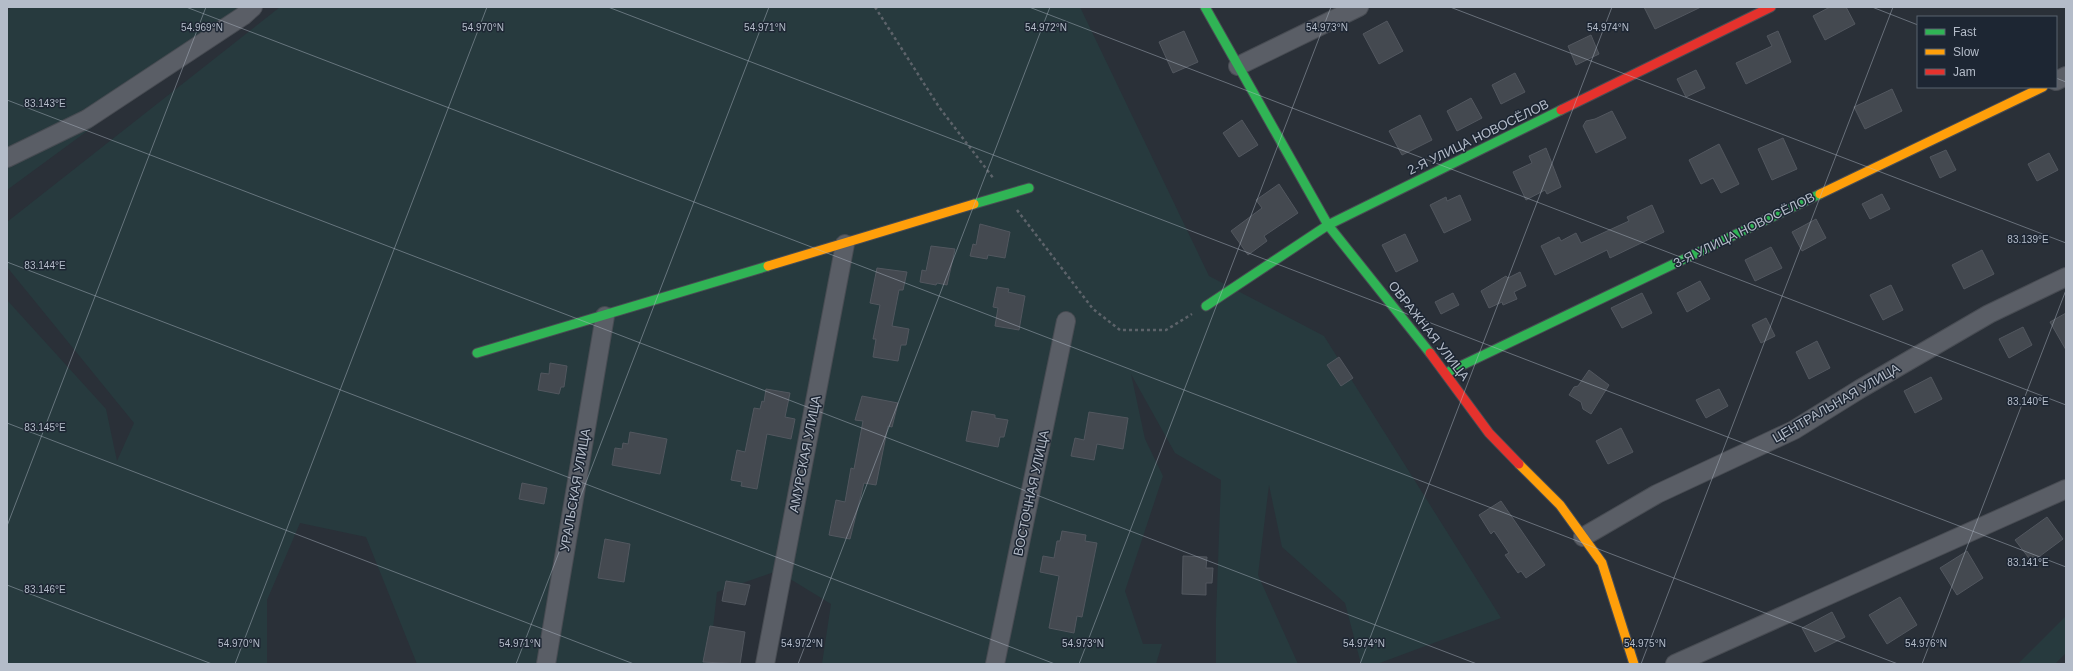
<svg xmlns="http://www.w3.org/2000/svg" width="2073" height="671" font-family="Arial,sans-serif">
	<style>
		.green { fill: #273a3e }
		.building { fill: #444950; stroke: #52575f }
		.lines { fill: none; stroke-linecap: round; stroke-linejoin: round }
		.street-casing { stroke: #484c53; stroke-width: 20 }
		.fast-casing { stroke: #484c53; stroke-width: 11 }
		.slow-casing { stroke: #484c53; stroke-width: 11 }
		.jam-casing { stroke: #484c53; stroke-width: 11 }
		.path { stroke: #5d636a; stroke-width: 2.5; stroke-dasharray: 3 3; stroke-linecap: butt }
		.street { stroke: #5a5e66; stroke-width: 18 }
		.fast { stroke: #30b455; stroke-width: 9 }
		.slow { stroke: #ff9f0a; stroke-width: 9 }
		.jam { stroke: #e5322d; stroke-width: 9 }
		.ticks { fill: none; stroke: #b4bcc9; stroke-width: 1; stroke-opacity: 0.45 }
		.labels { text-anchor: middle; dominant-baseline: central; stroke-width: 3; stroke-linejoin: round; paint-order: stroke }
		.street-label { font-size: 13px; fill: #b4bcc9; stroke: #1d2633 }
		.ticks-label { font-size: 10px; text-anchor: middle; fill: #b4bcc9; stroke: #1d2633; stroke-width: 3; stroke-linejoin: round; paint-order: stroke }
	</style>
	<rect width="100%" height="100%" fill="#2a3038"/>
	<path class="green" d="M12 7H256L7 190V11Z
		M280 7H1080L1209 276 1324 336 1501 618 1377 664H1361L1345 603 1282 547 1269 485 1258 575 1298 664H1216V618L1221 480 1175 453 1131 374 1145 439 1163 476 1125 591 1143 644H1162L1156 664H822L831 604 777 571 717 592 709 664H417L366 537 300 523 267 600V664H7V300L106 409 117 461 134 423 7 267V222Z
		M2066 616V653L2055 664H2018Z"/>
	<path class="building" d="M1644 7H1701L1655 29Z
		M1830 7H1846L1855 24 1825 40 1813 16Z
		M1387 21 1403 51 1379 64 1363 34Z
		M1184 31 1198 62 1173 73 1159 42Z
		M1778 31 1791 62 1746 84 1736 63 1772 46 1767 36Z
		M1591 35 1599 54 1576 65 1568 46Z
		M1696 70 1705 88 1686 97 1677 79Z
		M1515 73 1525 92 1501 104 1492 85Z
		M1892 89 1902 111 1865 129 1854 107Z
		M1471 98 1482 118 1457 131 1447 111Z
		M1612 111 1626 138 1596 153 1583 126 1586 121 1595 119Z
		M1420 115 1432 140 1402 155 1389 131Z
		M1242 120 1258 145 1239 157 1223 133Z
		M1783 138 1797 169 1772 180 1758 149Z
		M1719 144 1739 184 1721 193 1713 178 1701 184 1689 160Z
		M1546 148 1561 187 1547 194 1545 190 1526 200 1513 172 1532 163 1529 156Z
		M1946 150 1956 170 1940 178 1930 157Z
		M2049 153 2058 170 2037 181 2028 164Z
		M1279 184 1298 213 1264 236 1267 241 1248 255 1231 231 1262 208 1256 200Z
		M1882 194 1890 209 1870 219 1862 204Z
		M1460 195 1471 220 1444 233 1430 205 1446 197 1447 201Z
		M1652 205 1664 232 1610 258 1607 250 1555 275 1541 246 1559 237 1561 241 1576 233 1581 243 1629 221 1627 217Z
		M1816 219 1826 238 1802 251 1792 232Z
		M980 224 1010 232 1005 258 988 255 987 259 970 256 973 244 976 245Z
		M1405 234 1418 261 1396 272 1382 245Z
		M931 246 955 249 947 285 937 283 936 285 920 282 922 270 926 271Z
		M1771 247 1782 268 1755 281 1745 260Z
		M1982 250 1994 274 1964 289 1952 265Z
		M877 268 907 272 903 290H899L892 326 909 329 906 345H901L898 361 873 357 876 339H873L880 305 870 303Z
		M1520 272 1526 286 1514 292 1517 299 1503 305 1502 302 1489 308 1481 291 1506 276 1508 278Z
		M1700 281 1710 299 1687 312 1677 293Z
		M1891 285 1903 310 1883 320 1870 295Z
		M997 287 1009 289 1008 292 1025 296 1019 330 995 326 998 308 993 307Z
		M1453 293 1459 305 1441 314 1435 302Z
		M1642 293 1652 313 1622 328 1611 308Z
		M2066 313V350L2050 322Z
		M1766 318 1775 336 1761 343 1752 325Z
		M2023 327 2032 345 2009 358 1999 339Z
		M1817 341 1830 368 1809 379 1796 352Z
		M1339 357 1353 378 1341 386 1327 365Z
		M550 363 567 366 564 387H561L559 394 538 390 541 373 549 374Z
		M1589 370 1609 385 1591 414 1583 409 1581 402 1569 395 1574 387 1578 386Z
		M1931 377 1942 399 1915 413 1904 391Z
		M766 389 790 393 785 417 795 419 791 439 767 434 757 489 741 486 742 482 731 480 737 450 745 452 754 408 760 409 762 401 764 402Z
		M1719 389 1728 406 1706 418 1696 400Z
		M862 396 898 403 892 427 888 426 876 485 864 483 850 539 829 535 836 500 845 502 851 468 854 469 863 421 855 420Z
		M972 411 995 415V418L1008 420 1004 437H1000L998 447 966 441Z
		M1089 412 1128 418 1123 449 1097 444 1094 460 1071 456 1075 438 1084 440Z
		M1621 428 1633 452 1608 464 1596 441Z
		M630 432 667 439 660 474 612 465 615 448 622 449 623 443 628 444Z
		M522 483 547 488 544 504 519 499Z
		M1501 501 1545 565 1526 578 1521 571 1518 573 1505 555 1509 553 1494 531 1491 534 1479 515Z
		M2047 517 2063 539 2032 562 2015 540Z
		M1062 531 1086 535 1085 541 1097 543 1082 617 1077 616 1074 633 1049 628 1059 576 1040 572 1043 556 1054 558 1057 541H1060Z
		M605 539 630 544 624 582 598 578Z
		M1967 551 1983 578 1957 595 1940 568Z
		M1183 556 1207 557 1206 568H1213L1212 583H1206V595L1182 594Z
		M726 581 750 585 745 605 722 601Z
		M1900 597 1917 625 1887 644 1869 615Z
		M1832 612 1845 637 1815 652 1802 628Z
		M710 626 745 632 740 664 703 662Z"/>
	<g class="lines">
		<g class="street-casing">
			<path id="street" d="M1238 66 1359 7
				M2056 81 2066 76
				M7 158 87 119 243 16 253 7
				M1583 537 1657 494 1794 430 1860 389 1989 314 2066 277
				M546 664 605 316
				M765 664 845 244
				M995 664 1066 321
				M1675 664 2066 489"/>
		</g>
		<g class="fast-casing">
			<path id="fast" d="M1205 7 1328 225 1430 353
				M974 204 1029 188
				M1206 306 1328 225 1561 110
				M477 353 768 266
				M1446 373 1820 194"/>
		</g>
		<g class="slow-casing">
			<path id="slow" d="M1820 194 2043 87
				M768 266 974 204
				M1519 464 1560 505 1602 563 1634 664"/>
		</g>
		<g class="jam-casing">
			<path id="jam" d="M1561 110 1771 7
				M1430 353 1489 433 1519 464"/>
		</g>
		<path class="path" d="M875 7 939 107 994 179
			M1017 210 1093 309 1120 330H1166L1192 314"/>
		<use href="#street" class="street"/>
		<use href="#fast" class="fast"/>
		<use href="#slow" class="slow"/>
		<use href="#jam" class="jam"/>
	</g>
	<path class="ticks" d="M186 7 1898 664M608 7 2066 567M1029 7 2066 405M1450 7 2066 243M1872 7 1918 25M2056 78 2066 82M7 100 1477 664M7 262 1055 664M7 423 634 664M7 526 206 7M7 585 212 664M235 664 487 7M516 664 769 7M798 664 1050 7M1079 664 1331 7M1360 664 1612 7M1641 664 1893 7M1922 664 2066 290"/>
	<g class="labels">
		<g class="street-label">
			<text transform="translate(1478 137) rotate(-26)">2-Я УЛИЦА НОВОСЁЛОВ</text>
			<text transform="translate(1744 230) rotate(-26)">3-Я УЛИЦА НОВОСЁЛОВ</text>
			<text transform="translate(1429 331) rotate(52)">ОВРАЖНАЯ УЛИЦА</text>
			<text transform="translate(1836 403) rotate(-30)">ЦЕНТРАЛЬНАЯ УЛИЦА</text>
			<text transform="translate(805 454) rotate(-79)">АМУРСКАЯ УЛИЦА</text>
			<text transform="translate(575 490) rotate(-80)">УРАЛЬСКАЯ УЛИЦА</text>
			<text transform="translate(1031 493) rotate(-78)">ВОСТОЧНАЯ УЛИЦА</text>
		</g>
	</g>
	<g class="ticks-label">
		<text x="202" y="31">54.969°N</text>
		<text x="483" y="31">54.970°N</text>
		<text x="765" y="31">54.971°N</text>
		<text x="1046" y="31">54.972°N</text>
		<text x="1327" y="31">54.973°N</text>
		<text x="1608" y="31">54.974°N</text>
		<text x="45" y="107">83.143°E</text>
		<text x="2028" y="243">83.139°E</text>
		<text x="45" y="269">83.144°E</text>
		<text x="2028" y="405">83.140°E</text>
		<text x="45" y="431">83.145°E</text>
		<text x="2028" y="566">83.141°E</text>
		<text x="45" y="593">83.146°E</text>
		<text x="239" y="647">54.970°N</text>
		<text x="520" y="647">54.971°N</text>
		<text x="802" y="647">54.972°N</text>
		<text x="1083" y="647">54.973°N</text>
		<text x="1364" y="647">54.974°N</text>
		<text x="1645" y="647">54.975°N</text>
		<text x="1926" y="647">54.976°N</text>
	</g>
	<rect width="2073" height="671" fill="none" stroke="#b4bcc9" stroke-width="16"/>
	<rect x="1917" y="16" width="140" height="72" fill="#1d2633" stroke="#59626f"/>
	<rect x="1925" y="29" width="20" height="6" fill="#30b455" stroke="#59626f"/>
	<text x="1953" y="36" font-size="12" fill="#b4bcc9">Fast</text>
	<rect x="1925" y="49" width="20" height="6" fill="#ff9f0a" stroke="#59626f"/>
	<text x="1953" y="56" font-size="12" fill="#b4bcc9">Slow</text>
	<rect x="1925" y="69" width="20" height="6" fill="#e5322d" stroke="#59626f"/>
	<text x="1953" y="76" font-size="12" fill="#b4bcc9">Jam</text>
</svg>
